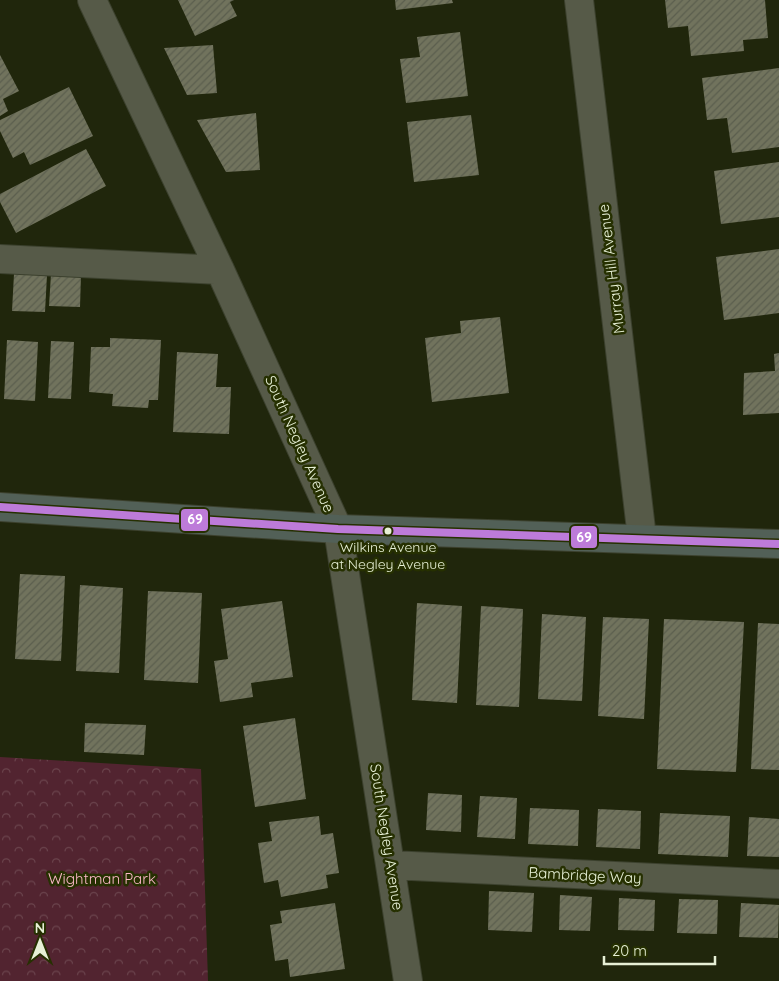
<svg xmlns="http://www.w3.org/2000/svg" width="779" height="981" font-family="Quicksand,sans-serif">
	<style>
		.park { fill: url(#park-crowns) }
		.building { fill: url(#building-hatch) }
		.lines { fill: none; stroke-linecap: round; stroke-linejoin: round }
		.minor-casing { stroke: #3c412e; stroke-width: 30 }
		.major-casing { stroke: #3c412e; stroke-width: 30 }
		.minor { stroke: #565a48; stroke-width: 28 }
		.major { stroke: #526057; stroke-width: 28 }
		.bus-1-casing { stroke: #263001; stroke-width: 11 }
		.bus-1 { stroke: #bd7bd9; stroke-width: 8 }
		.bus-dot { fill: #e7f0d6; stroke: #263001; stroke-width: 2 }
		.labels { text-anchor: middle; dominant-baseline: central; stroke-width: 5; stroke-linejoin: round; paint-order: stroke }
		.bus-label { font-size: 14px; fill: #e7f0d6; stroke: #263001 }
		.street-label { font-size: 15px; fill: #e7f0d6; stroke: #263001 }
		.park-label { font-size: 15px; fill: #febacb; stroke: #263001 }
		.line-badge { stroke: #263001; stroke-width: 2 }
		.badge-label { font-size: 14px; text-anchor: middle; font-weight: bold; fill: #fff }
	</style>
	<defs>
		<pattern id="park-crowns" width="20" height="18" patternUnits="userSpaceOnUse" patternTransform="scale(1.25)"><rect width="20" height="18" fill="#522430"/><path d="M2 6a3 3 0 1 1 6 0M12 15a3 3 0 1 1 6 0" fill="none" stroke="#6b444d"/></pattern>
		<pattern id="building-hatch" width="6" height="6" patternUnits="userSpaceOnUse" patternTransform="scale(1.25)"><rect width="6" height="6" fill="#71735d"/><path d="M-1 1l2-2M0 6l6-6M5 7l2-2" fill="none" stroke="#5b5e4e"/></pattern>
	</defs>
	<rect width="100%" height="100%" fill="#20260c"/>
	<path class="park" d="M0 757 201 769 208 981H0Z"/>
	<path class="building" d="M178 0H234L230 2 237 16 195 36Z
		M395 0H452L453 3 396 10Z
		M665 0H765L768 38 743 40 744 51 691 56 688 26 668 28Z
		M460 32 468 96 406 103 400 59 420 57 417 37Z
		M213 45 217 93 187 95 164 48Z
		M0 55 19 91 3 99 8 111 0 116Z
		M779 68V147L732 153 727 118 707 120 702 78Z
		M69 87 93 136 30 165 24 152 13 158 0 131V120Z
		M256 113 260 170 226 172 197 120Z
		M471 115 479 175 414 182 407 122Z
		M86 149 106 186 16 233 0 202V194Z
		M779 162V217L721 224 714 171Z
		M779 249V313L724 320 716 257Z
		M14 274 47 275 45 312 12 311Z
		M51 274 81 275 80 307 49 306Z
		M500 317 509 393 432 402 425 338 461 333 460 321Z
		M110 338 161 340 158 400H149L148 408 112 406 113 394 89 392 91 347H110Z
		M7 340 38 342 35 401 4 399Z
		M51 341 74 342 71 399 48 398Z
		M177 352 218 354 216 387H231L229 434 173 432Z
		M779 353V413L743 415 744 373 775 371 774 354Z
		M20 574 65 576 61 661 15 659Z
		M80 585 123 588 119 673 76 671Z
		M148 591 202 593 198 683 144 680Z
		M282 601 293 677 251 683 253 697 220 702 214 661 228 659 221 609Z
		M417 603 462 606 457 703 412 700Z
		M481 606 523 609 519 707 476 705Z
		M542 614 586 617 582 701 538 699Z
		M603 617 649 619 644 719 598 716Z
		M664 619 744 622 736 772 657 769Z
		M758 623 779 624V770L751 769Z
		M295 718 306 799 255 807 243 726Z
		M85 723 146 725 144 755 84 752Z
		M428 793 462 795 461 832 426 830Z
		M480 796 517 798 515 839 477 837Z
		M530 808 579 810 578 846 528 844Z
		M598 809 641 811 640 849 596 847Z
		M660 813 730 816 728 857 658 854Z
		M319 816 321 835 333 833 339 873 326 875 328 888 281 897 278 880 264 883 258 843 272 841 269 822Z
		M749 817 779 819V857L747 856Z
		M489 891 534 893 532 932 488 930Z
		M560 895 592 897 590 931 559 930Z
		M619 898 655 900 654 931 618 930Z
		M679 899 718 900 717 934 677 933Z
		M335 903 345 969 290 977 288 959 275 961 270 925 282 923 280 911Z
		M741 903 779 905 778 938 739 937Z"/>
	<g class="lines">
		<g class="minor-casing">
			<path id="minor" d="M92 0 220 270 338 529 408 981
				M579 0 642 538
				M0 259 220 270
				M391 865 779 884"/>
		</g>
		<g class="major-casing">
			<path id="major" d="M0 507 338 529 779 544"/>
		</g>
		<use href="#minor" class="minor"/>
		<use href="#major" class="major"/>
		<g class="bus-1-casing">
			<path id="bus-1" d="M0 507 338 529 779 544"/>
		</g>
		<use href="#bus-1" class="bus-1"/>
	</g>
	<circle class="bus-dot" cx="388" cy="531" r="4.5"/>
	<g class="labels">
		<g class="bus-label">
			<text x="388" y="547">Wilkins Avenue<tspan x="388" dy="17">at Negley Avenue</tspan></text>
		</g>
		<g class="street-label">
			<text transform="translate(611 269) rotate(-97)">Murray Hill Avenue</text>
			<text transform="translate(300 444) rotate(66)">South Negley Avenue</text>
			<text transform="translate(387 837) rotate(81)">South Negley Avenue</text>
			<text transform="translate(585 875) rotate(3)">Bambridge Way</text>
		</g>
		<g class="park-label">
			<text x="102" y="878">Wightman Park</text>
		</g>
	</g>
	<g class="line-badge">
		<rect x="180" y="508" width="29" height="24" rx="5" fill="#bd7bd9"/>
		<rect x="570" y="525" width="28" height="24" rx="5" fill="#bd7bd9"/>
	</g>
	<g class="badge-label">
		<text x="195" y="524">69</text>
		<text x="584" y="542">69</text>
	</g>
	<g transform="translate(40 941)" stroke="#263001" stroke-width="4" paint-order="stroke">
	<path d="M0-4L9 19L0 12L-9 19Z" fill="#e7f0d6"/>
	<text y="-8" font-size="14" font-weight="bold" text-anchor="middle" fill="#e7f0d6">N</text>
	</g>
	<path d="M604 956v8h111v-8" fill="none" stroke="#e7f0d6" stroke-width="2.5"/>
	<text x="612" y="956" font-size="15" fill="#e7f0d6" stroke="#263001" stroke-width="4" paint-order="stroke">20 m</text>
</svg>
